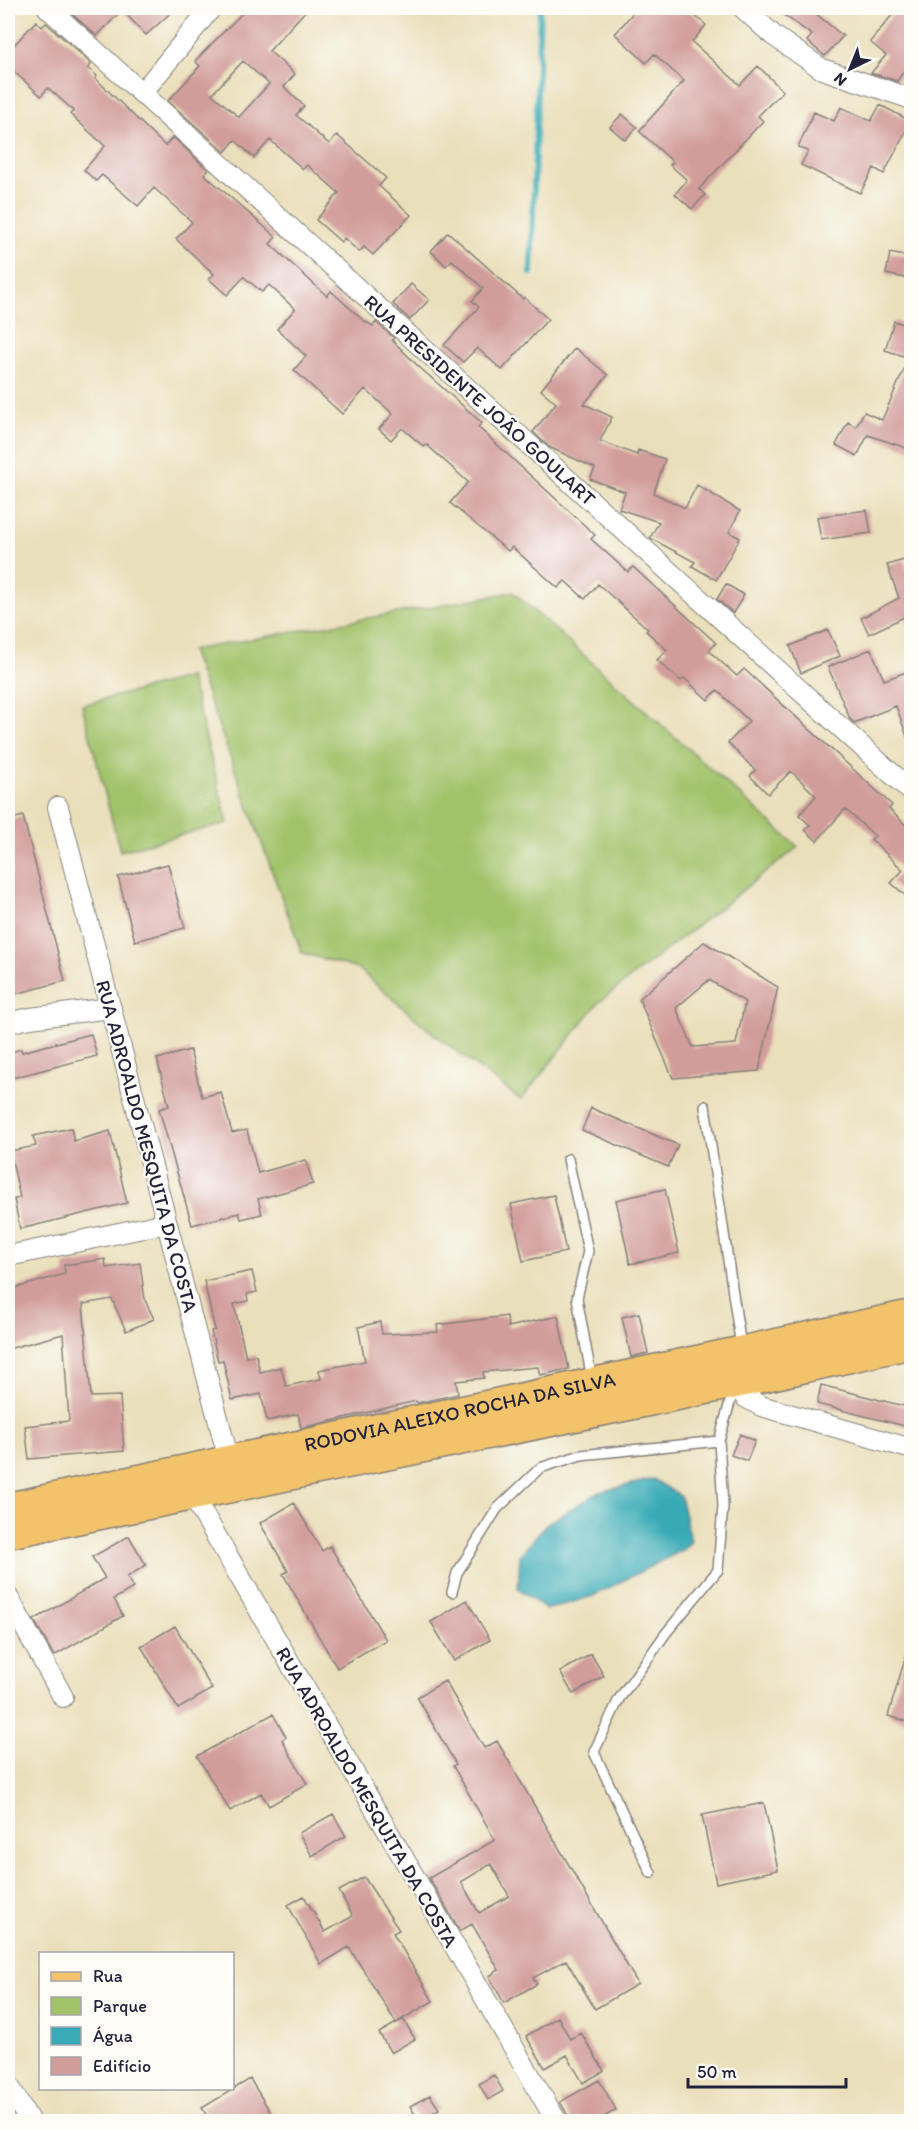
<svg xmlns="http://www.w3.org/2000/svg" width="919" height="2129" font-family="Itim,sans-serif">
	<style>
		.green { fill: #a2c26a; stroke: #627252; stroke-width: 1.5 }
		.water { fill: #39aab6; stroke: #2e6678; stroke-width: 1.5 }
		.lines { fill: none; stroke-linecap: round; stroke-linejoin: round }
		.stream { stroke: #39aab6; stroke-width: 6 }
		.building { fill: #d19d9b; fill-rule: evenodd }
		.lane-casing { stroke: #86807b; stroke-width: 12 }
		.street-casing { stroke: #86807b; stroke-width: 22 }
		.primary-casing { stroke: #86807b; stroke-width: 33 }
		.lane { stroke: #fff; stroke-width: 9 }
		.street { stroke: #fff; stroke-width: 20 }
		.primary { stroke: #f2c36a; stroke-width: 30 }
		.labels { text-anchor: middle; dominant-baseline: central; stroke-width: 4.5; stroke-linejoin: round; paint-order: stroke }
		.street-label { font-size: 20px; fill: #22223b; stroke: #fdfcf7 }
	</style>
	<rect width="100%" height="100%" fill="#fdfcf7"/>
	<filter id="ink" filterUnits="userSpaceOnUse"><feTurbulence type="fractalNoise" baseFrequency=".0167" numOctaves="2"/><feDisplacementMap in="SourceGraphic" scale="12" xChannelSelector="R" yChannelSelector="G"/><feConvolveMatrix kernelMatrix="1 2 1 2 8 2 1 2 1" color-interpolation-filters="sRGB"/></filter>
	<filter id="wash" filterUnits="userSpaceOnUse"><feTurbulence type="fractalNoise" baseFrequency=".008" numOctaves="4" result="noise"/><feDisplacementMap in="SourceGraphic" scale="24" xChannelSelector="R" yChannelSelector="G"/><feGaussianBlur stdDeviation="1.35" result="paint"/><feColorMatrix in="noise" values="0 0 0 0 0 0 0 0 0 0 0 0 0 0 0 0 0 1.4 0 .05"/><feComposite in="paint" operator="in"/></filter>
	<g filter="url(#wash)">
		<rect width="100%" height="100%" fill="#eadfbb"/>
		<path class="green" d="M513 592 798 847 598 1003 521 1100 436 1036 358 969 302 953 191 650Z
			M190 677 228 823 120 851 82 705Z"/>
		<path class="water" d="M653 1479 680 1496 691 1541 685 1549 593 1596 546 1610 518 1588 520 1555 546 1524 599 1492Z"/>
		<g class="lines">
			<path class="stream" d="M531 273 540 8"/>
		</g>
		<g id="blocks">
			<path class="building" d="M65 8H176L146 35 122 10 97 36Z
				M247 8H308L269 51 295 74 284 87 304 106 296 115 329 144 337 135 386 178 379 186 411 215 373 255 364 247 359 252 344 238 341 242 316 220 339 193 307 165 303 169 270 140 254 158 235 140 225 152 168 101 200 66 195 61ZM243 61 269 84 239 117 212 94Z
				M637 8H686L706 25 692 42 740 85 758 66 783 91 758 116 763 121 699 189 705 195 692 209 675 194 687 180 670 165 673 162 639 131 684 81 654 54 646 63 615 34Z
				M774 8H809L843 36 825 56 807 41 812 35Z
				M898 8H912V59L897 81 871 73 886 55 870 42Z
				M36 21 42 27 46 23 81 54 91 64 88 68 97 76 95 78 165 146 173 137 208 170 204 174 276 237 270 244 327 296 331 291 364 321 373 326 376 322 394 338 392 340 418 366 482 423 478 427 595 535 591 539 628 572 633 567 716 643 709 651 737 676 744 669 892 805 889 809 912 831V901L891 883 903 870 871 839 875 836 845 809 817 841 805 830 810 825 799 815 816 796 791 771 768 794 750 776 755 770 728 743 749 721 717 690 708 700 684 678 681 681 657 660 667 650 646 631 648 629 598 584 585 599 565 581 558 588 512 547 508 551 450 503 468 482 427 445 424 447 402 428 391 440 379 429 393 414 365 389 342 414 294 370 306 356 277 329 295 309 269 285 262 292 244 277 227 295 209 279 214 274 176 239 192 222 154 188 138 206 102 175 96 181 84 170 105 146 70 114 74 111 48 88 41 96 8 66V36L15 44Z
				M880 105 911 121 884 174 874 168 860 193 801 165 808 151 798 147 814 112 834 121 841 107 871 121Z
				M622 114 637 127 625 140 610 127Z
				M448 232 523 299 524 297 548 319 502 370 477 348 463 362 444 345 479 307 472 301 483 288 452 260 446 266 431 251Z
				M890 253 909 257 905 278 886 274Z
				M411 284 429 300 410 320 393 304Z
				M894 321 912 327V450L868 435 857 456 836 445 848 422 856 427 864 412 882 420 909 358 885 350Z
				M575 348 608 375 584 404 612 417 600 441 637 455 638 450 665 459 654 493 685 508 697 485 740 511 729 532 740 538 716 580 692 566 695 562 650 538 659 522 619 509 625 492 590 479 595 468 549 447 533 432 556 403 541 390Z
				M867 510 871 533 821 540 817 517Z
				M904 560 908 571 912 570V626L909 627 906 616 869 634 861 618 899 598 887 565Z
				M726 584 744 595 733 613 717 599Z
				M828 630 840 656 801 673 790 646Z
				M871 649 884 680 912 670V741L909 742 896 706 854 723 850 719 828 667Z
				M23 816 65 981 8 996V966L13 965 8 945V820Z
				M168 864 185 928 135 941 118 877Z
				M704 942 778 987 759 1071 673 1078 639 999ZM709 980 745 1002 736 1044 693 1047 676 1008Z
				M91 1034 97 1056 8 1079V1053L21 1049 22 1052Z
				M190 1050 202 1097 221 1092 232 1133 247 1130 258 1173 306 1160 313 1184 258 1199 262 1214 241 1219 239 1213 192 1225 159 1109 169 1106 157 1059Z
				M591 1108 678 1145 668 1167 582 1130Z
				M71 1128 74 1141 110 1131 127 1203 20 1229 14 1199 20 1198 10 1151 36 1146 33 1136Z
				M665 1189 679 1253 630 1264 616 1200Z
				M554 1195 566 1252 523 1261 511 1204Z
				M105 1259 106 1268 140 1263 145 1300 154 1319 126 1331 112 1299 83 1304 91 1397 120 1396 124 1451 29 1459 25 1426 69 1421 63 1334 8 1349V1290L65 1274 64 1265Z
				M252 1271 257 1292 247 1294 248 1301 234 1304 246 1357 256 1355 260 1372 281 1367 286 1386 321 1379 319 1370 365 1361 358 1327 380 1322 382 1334 438 1332 437 1325 507 1316 508 1327 558 1316 569 1369 540 1375 538 1367 483 1372 484 1378 456 1381 458 1394 417 1403 416 1401 301 1428 298 1414 267 1421 261 1394 232 1400 223 1360 218 1361 211 1331 215 1330 204 1281Z
				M639 1313 648 1353 631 1357 622 1317Z
				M821 1385 912 1408 909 1427 817 1404Z
				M740 1434 755 1441 747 1461 731 1455Z
				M294 1503 322 1551 330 1546 386 1640 337 1668 283 1574 288 1571 260 1523Z
				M129 1536 146 1565 127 1577 133 1588 114 1599 123 1616 54 1656 34 1620 105 1578 92 1557Z
				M467 1600 490 1640 454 1661 431 1622Z
				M175 1626 212 1689 178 1709 141 1646Z
				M907 1652 912 1653V1723L888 1716Z
				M591 1654 604 1676 573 1694 560 1672Z
				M445 1681 484 1748 497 1741 638 1984 595 2009 566 1960 533 1978 537 1984 504 2003 489 1976 499 1970 472 1924 460 1931 429 1878 495 1840 453 1766 456 1764 417 1697ZM491 1864 509 1896 479 1913 461 1882Z
				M273 1714 286 1737 282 1740 307 1784 269 1806 261 1793 230 1811 197 1756Z
				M764 1803 778 1870 716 1883 702 1815Z
				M333 1814 346 1836 312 1856 299 1833Z
				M364 1877 399 1930 393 1933 433 2001 396 2023 349 1947 321 1964 288 1905 304 1896 325 1932 353 1916 339 1891Z
				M558 2017 570 2039 581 2033 604 2071 583 2083 567 2055 545 2068 526 2036Z
				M403 2019 415 2039 391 2053 379 2033Z
				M494 2075 503 2091 488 2100 479 2084Z
				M250 2079 276 2121H210L202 2108Z
				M599 2080 616 2110 597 2121H571L560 2102Z
				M430 2095 439 2109 419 2121 410 2106Z"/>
		</g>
	</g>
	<g filter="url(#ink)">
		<use href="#blocks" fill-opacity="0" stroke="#86807b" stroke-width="1.5"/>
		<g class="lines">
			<g class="lane-casing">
				<path id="lane" d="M705 1106 741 1347
					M568 1159 588 1251 577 1298 592 1380
					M452 1592 457 1573 497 1509 540 1468 581 1455 719 1441
					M651 1873 594 1752 619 1699 666 1633 718 1570 723 1506 719 1441 734 1388"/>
			</g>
			<g class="street-casing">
				<path id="street" d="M48 8 912 792
					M743 8 774 36 822 69 912 99
					M142 93 211 8
					M58 807 232 1472
					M8 1023 30 1018 111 1008
					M8 1256 167 1223
					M731 1375 745 1397 761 1406 912 1449
					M187 1486 557 2122
					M8 1597 63 1697
					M8 2084 30 2122"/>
			</g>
			<g class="primary-casing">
				<g id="primary">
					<path id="s1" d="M8 1508 912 1315"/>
					<path d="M8 1533 735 1383 912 1343"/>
				</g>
			</g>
			<use href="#lane" class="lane"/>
			<use href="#street" class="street"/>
			<use href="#primary" class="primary"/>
		</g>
	</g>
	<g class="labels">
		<g class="street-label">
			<text transform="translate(480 400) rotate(42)">RUA PRESIDENTE JOÃO GOULART</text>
			<text transform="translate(147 1146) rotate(75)">RUA ADROALDO MESQUITA DA COSTA</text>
			<text stroke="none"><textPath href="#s1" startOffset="462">RODOVIA ALEIXO ROCHA DA SILVA</textPath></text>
			<text transform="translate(367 1797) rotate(60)">RUA ADROALDO MESQUITA DA COSTA</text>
		</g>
	</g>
	<rect width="919" height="2129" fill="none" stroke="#fdfcf7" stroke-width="30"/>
	<rect x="39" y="1952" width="195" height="138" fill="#fdfcf7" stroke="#a5a5ac" stroke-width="1.5"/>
	<rect x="51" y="1972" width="30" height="9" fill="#f2c36a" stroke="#a5a5ac" stroke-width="1.5"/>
	<text x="93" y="1982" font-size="18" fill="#22223b">Rua</text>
	<rect x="51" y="1997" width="30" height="18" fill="#a2c26a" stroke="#a5a5ac" stroke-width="1.5"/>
	<text x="93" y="2012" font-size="18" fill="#22223b">Parque</text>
	<rect x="51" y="2027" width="30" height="18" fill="#39aab6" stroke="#a5a5ac" stroke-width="1.5"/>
	<text x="93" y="2042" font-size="18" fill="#22223b">Água</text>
	<rect x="51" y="2057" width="30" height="18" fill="#d19d9b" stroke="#a5a5ac" stroke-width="1.5"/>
	<text x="93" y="2072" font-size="18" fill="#22223b">Edifício</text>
	<g transform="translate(850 69) rotate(223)" stroke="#fdfcf7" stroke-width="4.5" paint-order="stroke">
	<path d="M0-4.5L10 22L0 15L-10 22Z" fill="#22223b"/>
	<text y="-9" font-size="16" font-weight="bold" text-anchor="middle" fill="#22223b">N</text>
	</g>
	<path d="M688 2078v9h158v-9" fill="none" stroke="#22223b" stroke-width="3"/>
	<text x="697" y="2078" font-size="18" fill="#22223b" stroke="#fdfcf7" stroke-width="4.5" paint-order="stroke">50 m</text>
</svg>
